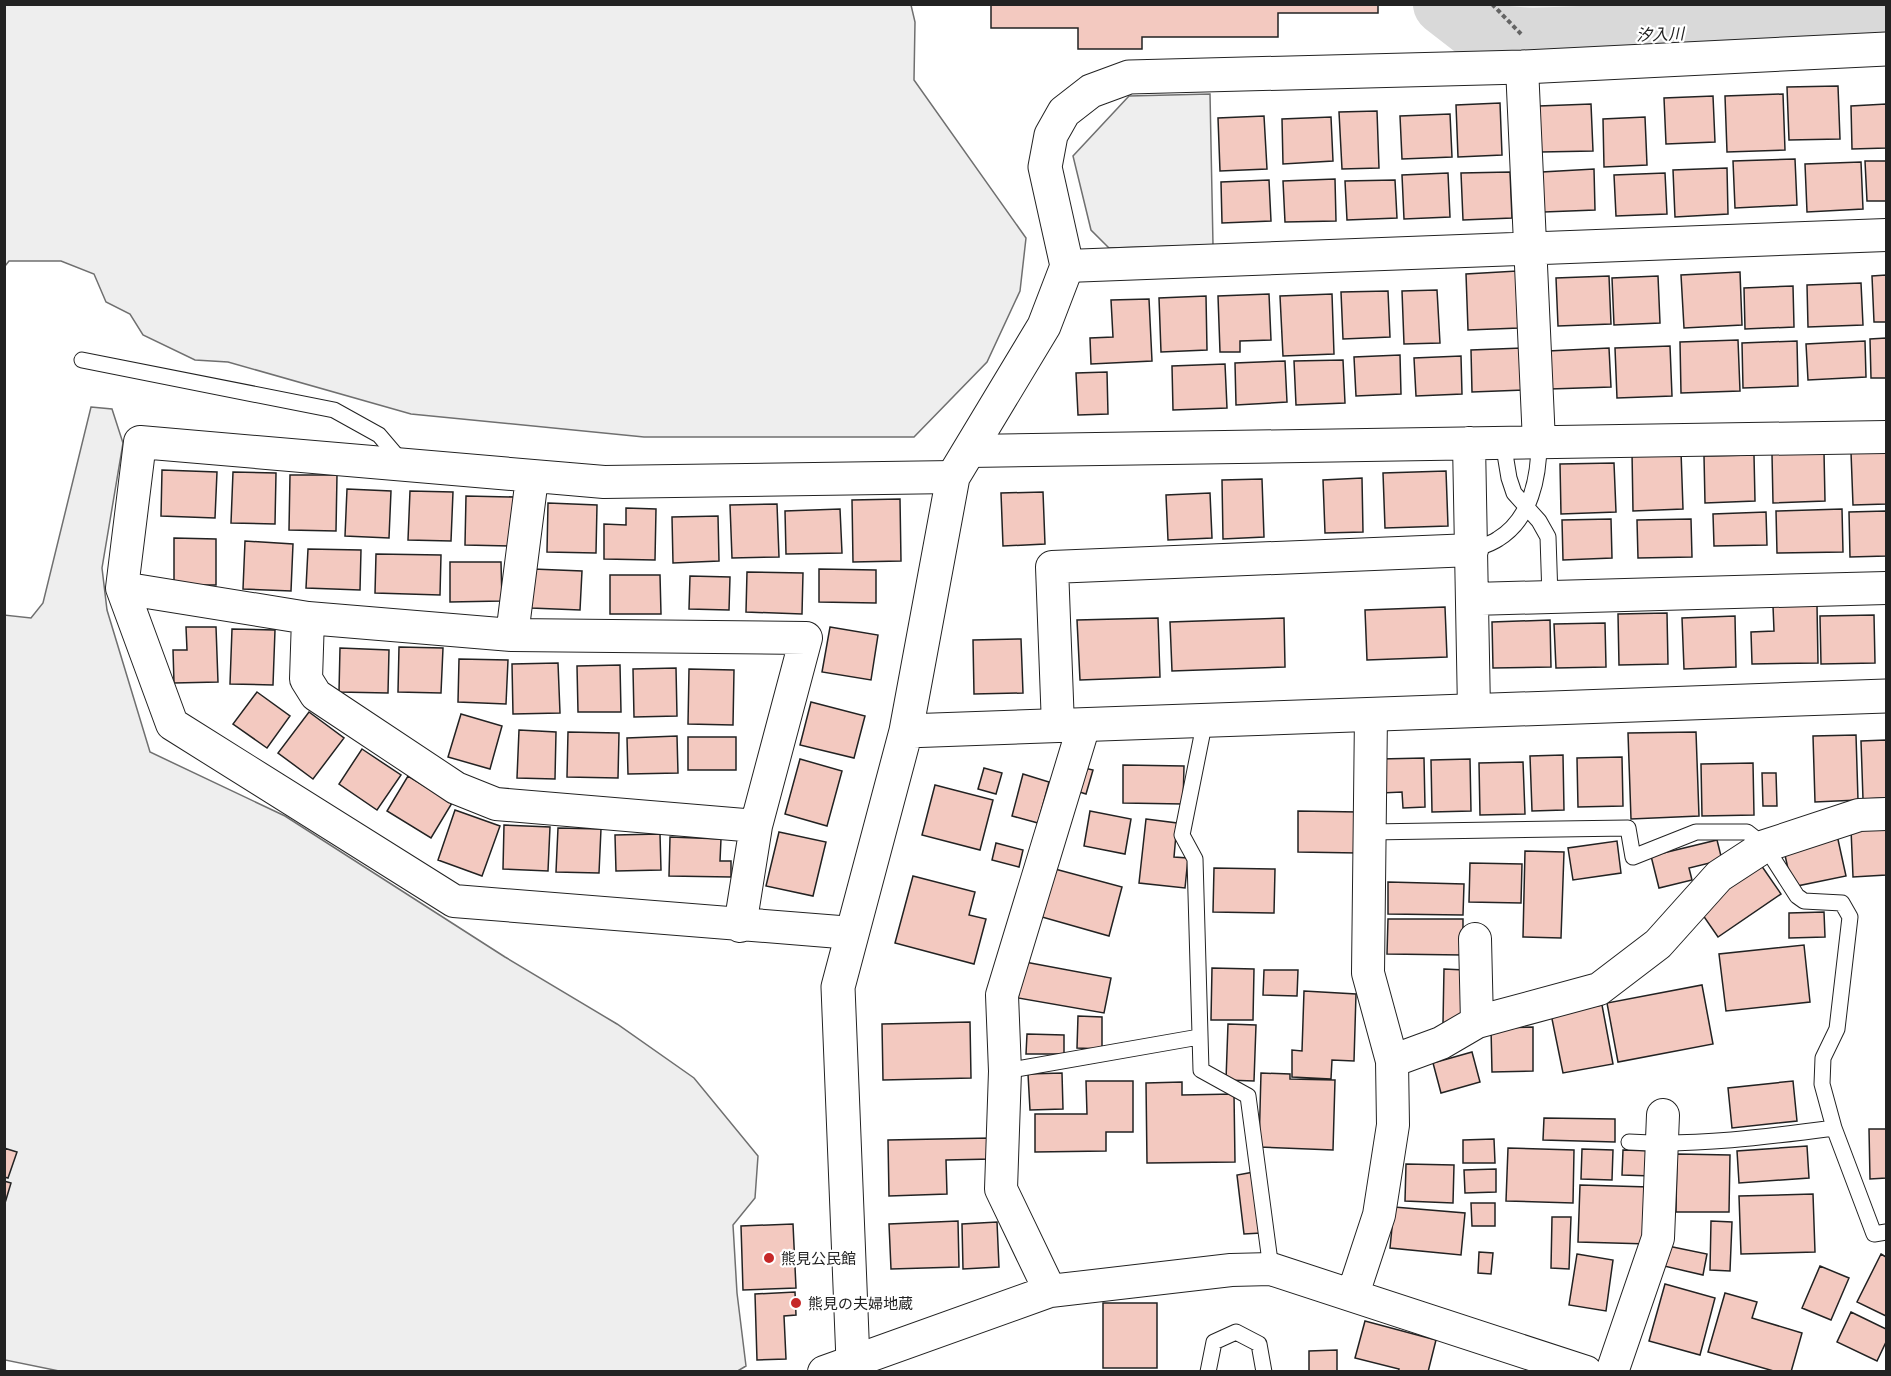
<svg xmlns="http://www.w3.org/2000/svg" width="1891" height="1376" font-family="Mulish,'Noto Sans JP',sans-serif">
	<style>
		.green { fill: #eee; stroke: #6f6f6f; stroke-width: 1.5 }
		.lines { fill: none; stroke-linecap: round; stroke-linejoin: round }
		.river { stroke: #d9d9d9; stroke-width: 62 }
		.building { fill: #f3c9c0; stroke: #222; stroke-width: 1.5 }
		.lane-casing { stroke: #222; stroke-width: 17 }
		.street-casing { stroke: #222; stroke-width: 34 }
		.secondary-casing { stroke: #222; stroke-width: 35 }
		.path { stroke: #646464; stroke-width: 4; stroke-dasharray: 4.5 3; stroke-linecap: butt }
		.lane { stroke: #fff; stroke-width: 15 }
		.street { stroke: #fff; stroke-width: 32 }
		.secondary { stroke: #fff; stroke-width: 33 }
		.poi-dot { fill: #c62828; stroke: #fff; stroke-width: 2 }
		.labels { text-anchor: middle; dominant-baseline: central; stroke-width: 4.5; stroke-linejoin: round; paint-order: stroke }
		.poi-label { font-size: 15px; fill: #222; stroke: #fff; text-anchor: start }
		.water-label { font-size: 16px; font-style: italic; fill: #222; stroke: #fff }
	</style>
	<rect width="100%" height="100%" fill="#fff"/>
	<path class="green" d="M5 4 911 5 915 22 914 80 1026 238 1020 291 987 362 914 437H644L411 414 228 362 195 360 143 335 130 314 106 302 94 274 61 261H9L5 266Z
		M1489 5V4L1783 5 1592 20Z
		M1210 94 1213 245 1109 248 1091 230 1073 156 1129 96Z
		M91 407 112 409 123 443 102 568 107 610 150 752 285 816 505 957 617 1024 694 1078 758 1156 755 1198 733 1225 737 1293 746 1366 736 1372H64L5 1360 4 615 31 618 43 603Z"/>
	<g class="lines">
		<path class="river" d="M1444 4 1484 35 1530 39 1886 25"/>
	</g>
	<path class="building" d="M991 4H1378V13H1278V37H1142V49H1078V28H991Z
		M1838 86 1840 139 1789 140 1787 87Z
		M1783 94 1785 150 1727 152 1725 96Z
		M1713 96 1715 142 1666 144 1664 98Z
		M1500 103 1502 155 1458 157 1456 105Z
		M1591 104 1593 151 1541 152 1539 106Z
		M1886 104V148L1852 149 1851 106Z
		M1377 111 1379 168 1342 169 1339 112Z
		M1450 114 1452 157 1402 159 1400 116Z
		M1264 116 1267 169 1220 171 1218 118Z
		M1331 117 1333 161 1283 164 1282 119Z
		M1645 117 1647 165 1604 167 1603 119Z
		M1795 159 1797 205 1735 208 1733 161Z
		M1865 161H1886V201H1867Z
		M1861 162 1863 209 1807 212 1805 164Z
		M1727 168 1728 214 1675 217 1673 170Z
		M1594 169 1595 210 1544 212 1542 172Z
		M1510 172 1512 218 1463 220 1461 173Z
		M1448 173 1450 217 1404 219 1402 175Z
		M1665 173 1667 214 1616 216 1614 175Z
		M1335 179 1336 221 1285 222 1283 181Z
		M1269 180 1271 221 1222 223 1221 182Z
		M1395 180 1397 218 1347 220 1345 181Z
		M1517 271 1519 328 1468 330 1466 274Z
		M1740 272 1742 325 1684 328 1681 275Z
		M1886 275V322H1874L1872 276Z
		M1609 276 1611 324 1558 326 1556 278Z
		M1658 276 1660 323 1614 325 1612 278Z
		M1861 283 1863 325 1808 327 1807 285Z
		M1793 286 1794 327 1745 329 1744 288Z
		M1437 290 1440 343 1404 344 1402 291Z
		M1388 291 1390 337 1343 339 1341 292Z
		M1269 294 1271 340 1240 341V352H1220L1218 296Z
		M1332 294 1334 354 1283 356 1280 296Z
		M1206 296 1207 350 1161 352 1159 298Z
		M1149 299 1152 361 1091 364 1090 338 1113 337 1111 300Z
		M1886 338V378H1871L1870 339Z
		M1738 340 1740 391 1681 393 1680 342Z
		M1797 341 1798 386 1743 388 1742 343Z
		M1865 341 1866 377 1808 380 1806 344Z
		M1670 346 1672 396 1617 398 1615 348Z
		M1522 348 1524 390 1472 392 1471 350Z
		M1609 348 1611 387 1550 389 1548 351Z
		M1400 355 1401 394 1356 396 1354 357Z
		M1461 356 1462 394 1416 396 1414 358Z
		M1343 360 1345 403 1296 405 1294 361Z
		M1285 361 1287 402 1236 405 1235 363Z
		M1225 364 1227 408 1173 410 1172 366Z
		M1107 372 1108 414 1078 415 1076 373Z
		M1681 451 1683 509 1633 511 1632 452Z
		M1886 451V504L1853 505 1851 452Z
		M1824 452 1825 501 1773 503 1772 454Z
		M1754 455 1755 501 1705 503 1704 456Z
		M1614 463 1616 512 1561 514 1560 464Z
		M162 470 217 472 215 518 161 516Z
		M1446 471 1448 526 1385 528 1383 473Z
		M233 472 276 473 275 524 231 523Z
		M290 475H337L336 531 289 530Z
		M1362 478 1363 532 1325 533 1323 480Z
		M1262 479 1264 537 1223 539 1222 480Z
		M347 489 391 491 389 538 345 536Z
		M410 491 453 492 451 541 408 540Z
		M1043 492 1045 544 1003 546 1001 493Z
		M1210 493 1212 538 1168 540 1166 495Z
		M466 496 514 497 513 546 465 545Z
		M900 499 901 561 853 562 852 500Z
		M548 503 597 505 596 553 547 552Z
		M777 504 779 557 732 558 730 505Z
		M626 508 656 509 655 560 604 559V524L626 525Z
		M840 509 842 553 786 554 785 511Z
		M1842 509 1843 552 1777 553 1776 511Z
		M1886 511V556L1850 557 1849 512Z
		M1766 512 1767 545 1714 546 1713 514Z
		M718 516 719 561 673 563 672 517Z
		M1611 519 1612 558 1563 560 1562 520Z
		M1691 519 1692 557 1638 558 1637 520Z
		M174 538 216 539V585H174Z
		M245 541 293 544 291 591 243 589Z
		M308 549 361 550 360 590 306 588Z
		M376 554 441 555 440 595 375 593Z
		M450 562H501L502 601 450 602Z
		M533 569 582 571 580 610 531 608Z
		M819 569 876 570V603L819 602Z
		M747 572 803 573 802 614 746 612Z
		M610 575H660L661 614H610Z
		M690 576 730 577 729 610 689 609Z
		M1817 605 1818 663 1752 664 1751 632 1774 631 1773 606Z
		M1445 607 1447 657 1367 660 1365 610Z
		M1667 613 1668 664 1619 665 1618 614Z
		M1874 615 1875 663 1821 664 1820 616Z
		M1735 616 1736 667 1684 669 1682 618Z
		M1158 618 1160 677 1080 680 1077 620Z
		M1284 618 1285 667 1172 671 1170 622Z
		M1550 620 1551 667 1493 668 1492 622Z
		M1605 623 1606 667 1556 668 1554 624Z
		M186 627H216L218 682 174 683 173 650H187Z
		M830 627 878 635 871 680 822 672Z
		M232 629 275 630 273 685 230 684Z
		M1021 639 1023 693 974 694 973 640Z
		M399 647 443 648 441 693 398 692Z
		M340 648 389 650 388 693 339 692Z
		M459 659 508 660 506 704 458 702Z
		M558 663 560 713 513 714 512 664Z
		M620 665 621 712H578L577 666Z
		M676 668 677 716 634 717 633 669Z
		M689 669 734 670 733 725 688 724Z
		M257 692 290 716 267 748 233 724Z
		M811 702 865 716 854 758 800 745Z
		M309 712 344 738 313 779 278 753Z
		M461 714 502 726 490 769 448 757Z
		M519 730 556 732 555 779 517 778Z
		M568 732 619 733 618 778 567 777Z
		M1696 732 1699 816 1631 819 1628 733Z
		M1856 735 1858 800 1815 802 1813 736Z
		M677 736 678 773 628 774 627 738Z
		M688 737H736V770H688Z
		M1886 740V798L1863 799 1861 741Z
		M362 749 401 775 377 810 339 784Z
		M1563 755 1564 810 1532 811 1530 756Z
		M1622 757 1623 806 1578 807 1577 758Z
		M1424 758 1425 807 1403 808 1402 792 1381 793 1380 759Z
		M800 759 842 771 827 826 785 814Z
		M1470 759 1471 811 1432 812 1431 760Z
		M1523 762 1525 814 1480 815 1479 763Z
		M1753 763 1754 815 1702 816 1701 764Z
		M1123 765 1184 766 1183 804 1123 803Z
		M1076 766 1093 770 1086 794 1070 789Z
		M984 768 1002 773 996 794 978 789Z
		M1762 773H1776L1777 806H1763Z
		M1023 774 1049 782 1038 823 1012 816Z
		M408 776 452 803 431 838 387 811Z
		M935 785 993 800 980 850 922 835Z
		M455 810 500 826 482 876 438 860Z
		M1090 811 1131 819 1125 854 1084 846Z
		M1298 811 1358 812V853L1298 852Z
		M1146 819 1177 823 1174 857 1188 858 1185 888 1139 883Z
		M504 825 550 827 548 871 503 869Z
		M1886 826V875L1853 877 1851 829Z
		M558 828 601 829 599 873 556 872Z
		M779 832 826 842 813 896 766 886Z
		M660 834 661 870 616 871 615 835Z
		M1837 835 1846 876 1792 887 1783 846Z
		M670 837 721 839 720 861H731V877L669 876Z
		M1717 840 1722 860 1689 868 1692 880 1659 888 1651 856Z
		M1617 841 1621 873 1573 880 1568 848Z
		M996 843 1023 850 1019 867 992 860Z
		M1525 851 1564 852 1561 938 1523 937Z
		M1470 863 1522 864 1521 903 1469 902Z
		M1761 865 1781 894 1718 937 1698 908Z
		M1214 868 1275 869 1274 913 1213 912Z
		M1055 869 1122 887 1109 936 1042 917Z
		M913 876 975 892 969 915 986 919 974 964 895 943Z
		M1388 882 1464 884 1463 915 1388 914Z
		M1824 912 1825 937 1789 938V913Z
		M1388 919H1463V955L1387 954Z
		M1804 945 1810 1002 1726 1011 1719 954Z
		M1025 962 1111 978 1104 1013 1018 998Z
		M1212 968 1254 969 1253 1020H1211Z
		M1444 969 1464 970 1463 1023H1443Z
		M1264 970H1298L1297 996 1263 995Z
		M1702 985 1713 1044 1618 1062 1607 1003Z
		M1304 991 1356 994 1354 1061 1332 1060 1331 1079 1292 1077V1050L1302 1051Z
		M1602 1005 1613 1064 1563 1073 1551 1014Z
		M1078 1016 1102 1017V1049L1077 1048Z
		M970 1022 971 1078 883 1080 882 1024Z
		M1228 1024 1256 1025 1254 1081 1226 1080Z
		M1533 1027V1071L1492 1072 1491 1028Z
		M1027 1034 1064 1035V1054H1026Z
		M1472 1052 1480 1082 1441 1093 1433 1063Z
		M1062 1073 1063 1109 1030 1110 1028 1074Z
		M1261 1073 1290 1074V1079L1335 1080 1333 1150 1259 1147Z
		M1086 1081H1133V1132H1106V1151L1035 1152V1114H1087Z
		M1793 1081 1797 1121 1732 1128 1728 1088Z
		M1182 1082V1095L1234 1094 1235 1162 1147 1163 1146 1083Z
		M1544 1118 1615 1119V1142L1543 1140Z
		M1869 1129H1886V1178L1870 1179Z
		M991 1138 992 1159 946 1160 947 1194 889 1196 888 1140Z
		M1494 1139 1495 1163H1463V1140Z
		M1807 1146 1809 1178 1739 1183 1737 1151Z
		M4 1148 17 1152 8 1178 4 1177Z
		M1508 1148 1574 1150 1573 1203 1506 1201Z
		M1582 1149 1613 1150 1612 1180 1581 1179Z
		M1623 1150 1653 1151 1652 1176 1622 1175Z
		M1677 1154 1730 1155 1729 1212H1676Z
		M1406 1164 1454 1165 1453 1203 1405 1201Z
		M1496 1169V1192L1465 1193 1464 1170Z
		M1254 1172 1261 1233 1244 1234 1237 1175Z
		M4 1181 11 1183 5 1203 4 1202Z
		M1580 1185 1649 1187 1648 1244 1578 1242Z
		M1813 1194 1815 1252 1741 1254 1739 1196Z
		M1471 1203H1495V1226H1472Z
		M1394 1207 1465 1213 1461 1255 1390 1248Z
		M1552 1217H1571L1569 1269 1551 1268Z
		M958 1221 959 1267 891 1269 889 1224Z
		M1711 1221 1732 1222 1730 1271 1710 1270Z
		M997 1222 999 1267 963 1269 962 1224Z
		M793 1224 796 1288 743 1290 741 1226Z
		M1668 1246 1707 1254 1703 1275 1664 1266Z
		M1479 1252 1493 1253 1491 1274 1478 1273Z
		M1577 1254 1613 1260 1606 1311 1569 1305Z
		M1881 1254 1886 1257V1316L1857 1302Z
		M1820 1266 1849 1278 1831 1320 1802 1308Z
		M1665 1284 1715 1298 1700 1355 1649 1341Z
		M795 1292 796 1315 784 1316 786 1359 757 1360 755 1294Z
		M1725 1293 1757 1302 1752 1318 1802 1333 1791 1372H1777L1708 1352Z
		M1103 1303H1157V1368H1103Z
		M1851 1312 1886 1329V1342L1877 1361 1837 1342Z
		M1365 1321 1436 1340 1428 1372H1398L1399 1369 1355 1358Z
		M1337 1350V1372H1309V1351Z"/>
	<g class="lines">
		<g class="lane-casing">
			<path id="lane" d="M82 360 334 410 379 435 402 462
				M1503 442 1509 478 1514 493 1539 521 1548 537 1550 597
				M1472 550C1480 547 1491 544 1498 539 1531 519 1539 477 1539 442
				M1205 720 1182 835 1195 859 1201 1070 1248 1096 1271 1269
				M1370 832 1628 828 1633 857 1696 832H1747L1765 846 1797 896 1804 901 1842 903 1850 917 1837 1029 1823 1058 1822 1084 1834 1128 1874 1234 1886 1232
				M1005 1071 1199 1037
				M1629 1142C1697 1146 1766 1137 1834 1128
				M1208 1372 1214 1342 1236 1332 1259 1344 1264 1372"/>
		</g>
		<g class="street-casing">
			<path id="street" d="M1522 67 1539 442
				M1067 266 1886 235
				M1469 443 1474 710
				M969 451 1886 437
				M122 588 308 618 512 635 806 638 756 826 740 926
				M1473 599 1886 588
				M308 618 306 679 316 695 456 788 496 804 756 826
				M512 635 532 478
				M1058 726 1052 567 1472 550
				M852 933 454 901 172 724 122 588 140 442 604 482 953 477
				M1475 939 1477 1022
				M1392 1061 1441 1043 1477 1022 1599 989 1658 944 1719 876 1765 846 1859 815 1886 814
				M1050 1291 1001 1189 1005 1071 1002 995 1084 725
				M1353 1294 1379 1215 1393 1125 1392 1061 1368 973 1371 714
				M824 1372 1050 1291 1231 1270 1271 1269 1586 1372
				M1612 1372 1658 1238 1663 1115"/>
		</g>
		<g class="secondary-casing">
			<path id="secondary" d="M906 731 1886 696
				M853 1361 838 987 906 731 953 477 1044 326 1067 266 1045 167 1051 135 1064 112 1091 91 1129 77 1522 67 1886 49"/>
		</g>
		<path class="path" d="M1492 4 1521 34"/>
		<use href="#lane" class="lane"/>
		<use href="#street" class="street"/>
		<use href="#secondary" class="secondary"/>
	</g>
	<g class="poi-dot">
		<circle cx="769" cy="1258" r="6"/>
		<circle cx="796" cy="1303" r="6"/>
	</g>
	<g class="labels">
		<g class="poi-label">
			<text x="781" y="1258">熊見公民館</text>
			<text x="808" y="1303">熊見の夫婦地蔵</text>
		</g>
		<g class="water-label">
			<text transform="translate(1660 34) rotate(-2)">汐入川</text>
		</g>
	</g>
	<rect width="1891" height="1376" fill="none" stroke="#222222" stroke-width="12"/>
</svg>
